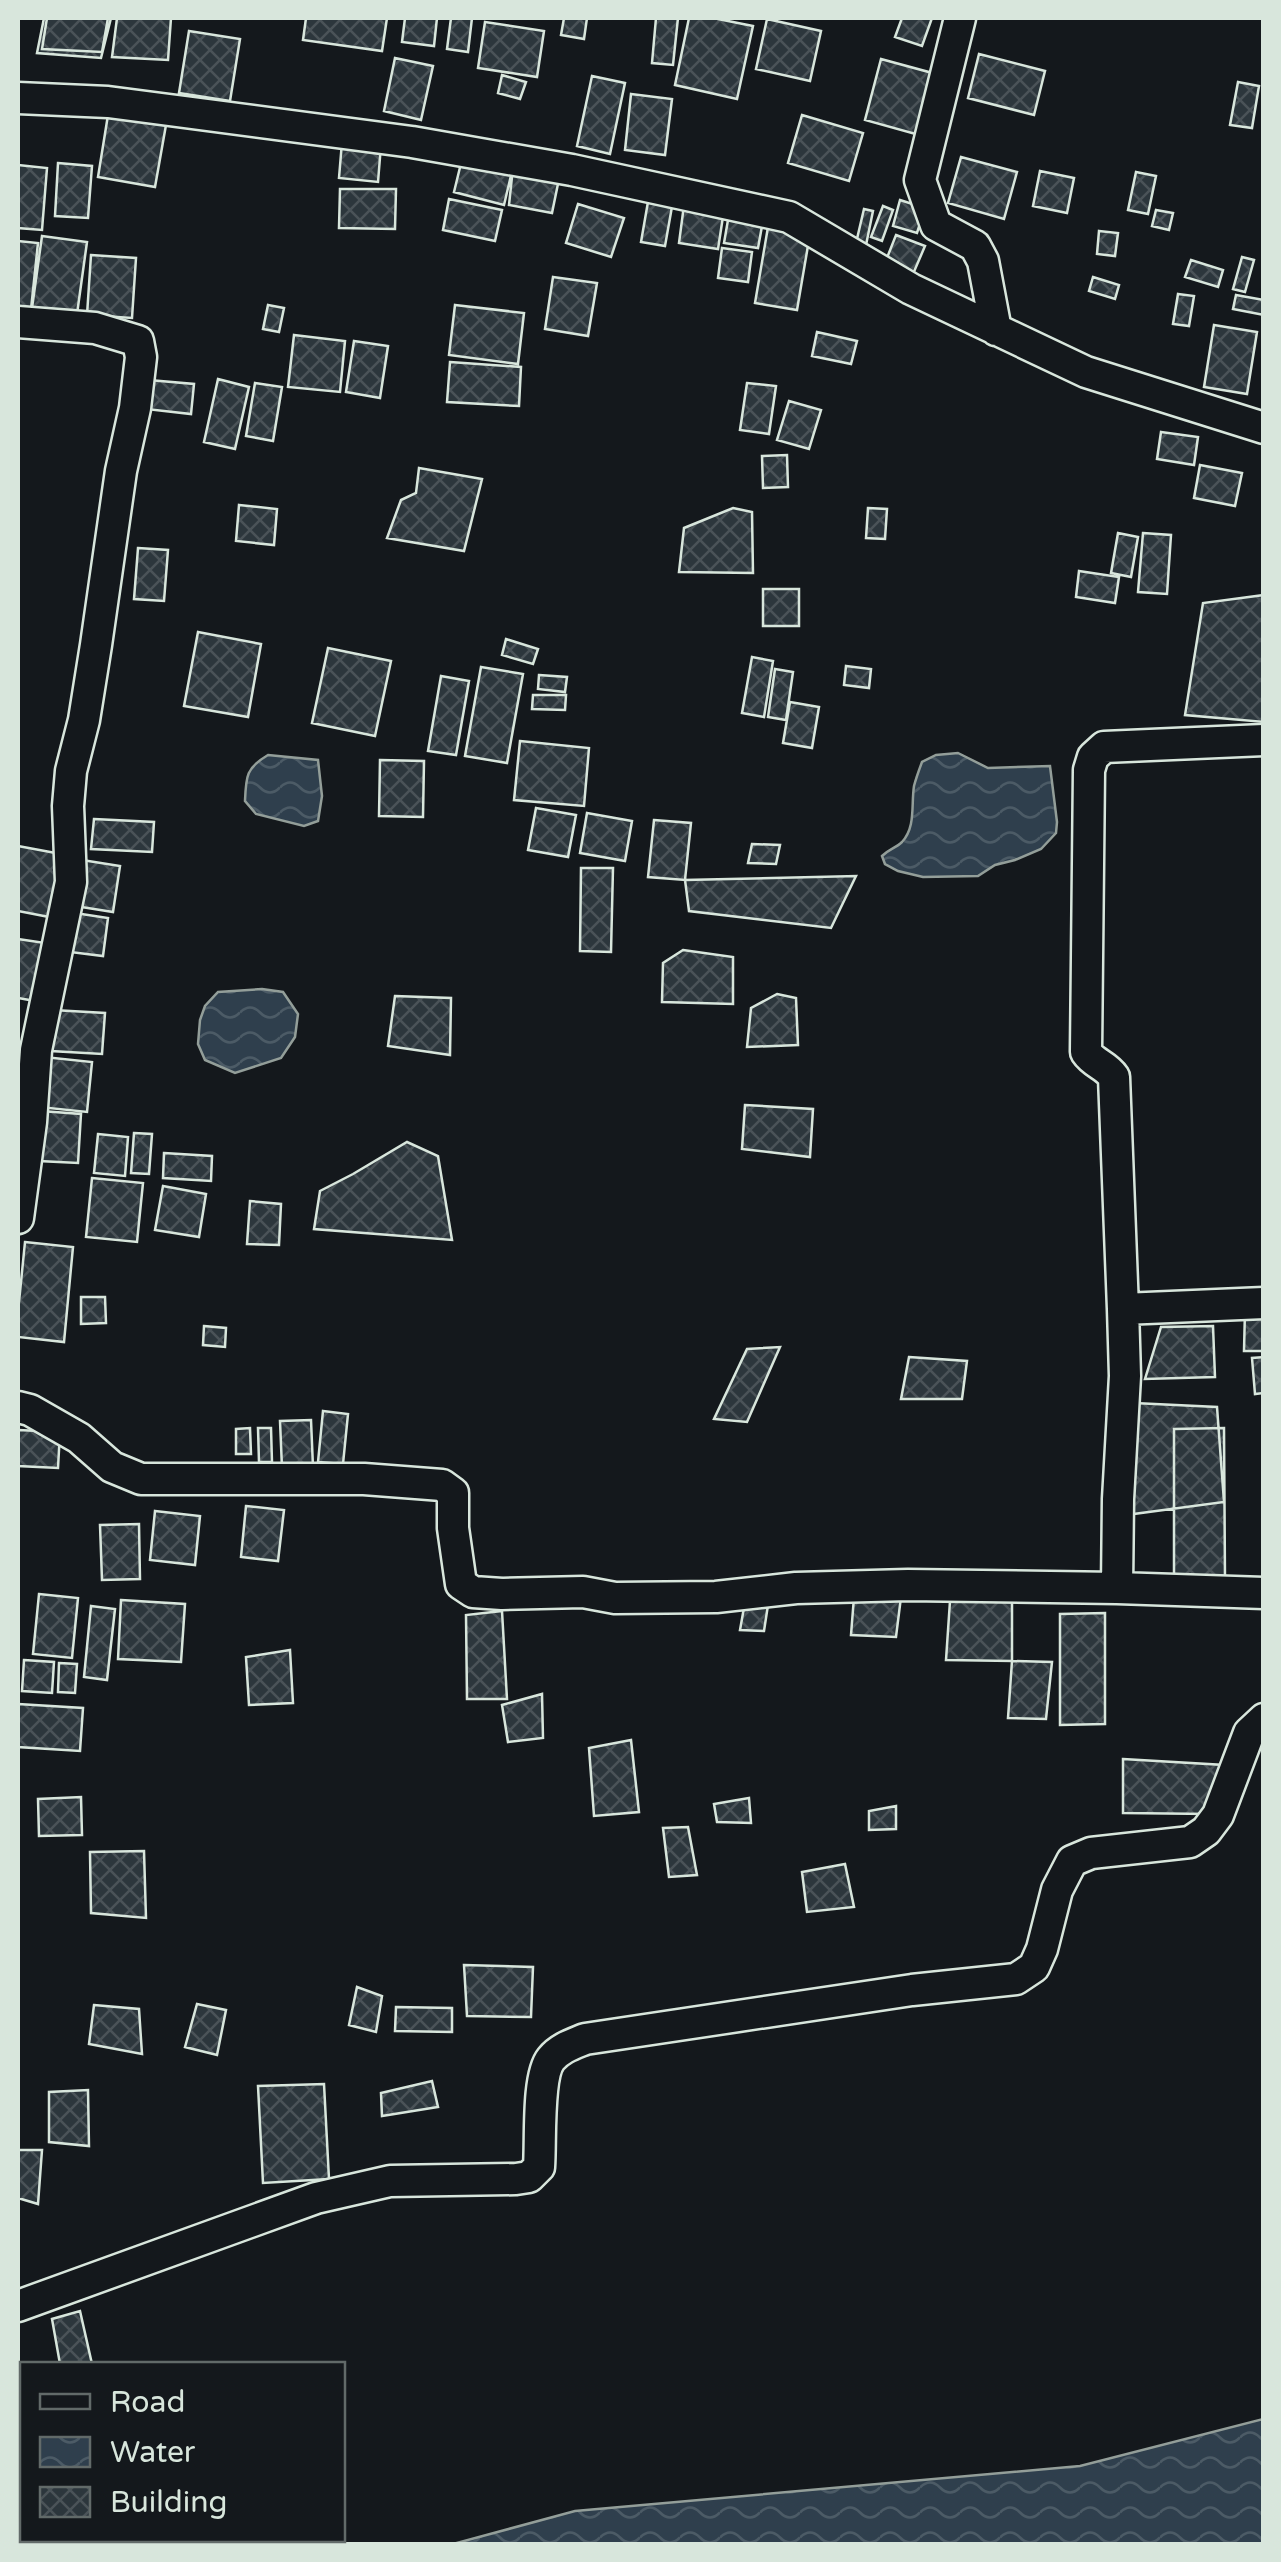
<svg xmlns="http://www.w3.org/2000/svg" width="1281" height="2562" font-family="'Varela Round',sans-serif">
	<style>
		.water { fill: url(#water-waves); stroke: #939e99; stroke-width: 2.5 }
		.building { fill: url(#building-cross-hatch); stroke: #d8e6dc; stroke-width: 2.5 }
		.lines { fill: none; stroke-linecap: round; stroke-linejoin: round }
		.minor-casing { stroke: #d8e6dc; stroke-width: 35 }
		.minor { stroke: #14181c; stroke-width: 30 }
	</style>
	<defs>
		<pattern id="water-waves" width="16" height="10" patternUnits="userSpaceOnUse" patternTransform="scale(2.5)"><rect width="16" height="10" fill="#2f3f4d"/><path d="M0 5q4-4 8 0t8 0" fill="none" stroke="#4c5b66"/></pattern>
		<pattern id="building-cross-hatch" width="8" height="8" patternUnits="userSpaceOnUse" patternTransform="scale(2.5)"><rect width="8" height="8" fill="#2c363c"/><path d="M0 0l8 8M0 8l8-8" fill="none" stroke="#4a5358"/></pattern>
	</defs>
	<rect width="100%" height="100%" fill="#14181c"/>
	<path class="water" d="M958 753 988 768 1050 766 1057 822 1056 833 1041 849 1015 860 995 865 978 876 923 877 898 871 885 864 882 856C889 849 896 848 902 842 916 827 911 805 914 786 916 778 919 770 922 762L936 755Z
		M268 755 318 760 322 796 318 821 304 826 256 814 245 801C246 776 246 768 268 755Z
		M262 989 283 992 298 1014 295 1037 281 1058 235 1073 205 1060 198 1044 200 1020 205 1006 218 992Z
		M1263 2419V2544H453L575 2511 1080 2466Z"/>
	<path class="building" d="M44 18H111L101 58 37 53Z
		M47 18H108L102 52 42 49Z
		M117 18H171L168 60 112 57Z
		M306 18H387L382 51 303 40Z
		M405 18H437L434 46 402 42Z
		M451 18H472L468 52 447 49Z
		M564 18H587L584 39 561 35Z
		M656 18H678L673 65 652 63Z
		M689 18H713L753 26 737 99 675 85Z
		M902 18H932L922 46 895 37Z
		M767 19 821 31 810 81 756 69Z
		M485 22 544 31 537 77 478 68Z
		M189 31 240 39 230 101 179 93Z
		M979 54 1045 71 1034 115 968 98Z
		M395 58 433 66 421 120 384 111Z
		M881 59 936 74 919 135 865 120Z
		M502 75 526 82 520 99 498 93Z
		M592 76 625 83 610 154 577 146Z
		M1238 82 1259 86 1252 128 1230 125Z
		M631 94 672 99 665 155 625 150Z
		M108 115 166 125 155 187 98 177Z
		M802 115 863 133 849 181 788 163Z
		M342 142 381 145 378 182 339 178Z
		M463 155 513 167 504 205 454 192Z
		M961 157 1017 172 1004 219 948 203Z
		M58 163 92 166 88 218 55 216Z
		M18 165 47 168 42 230 18 228Z
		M513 167 560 174 552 213 509 205Z
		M1040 171 1074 178 1067 213 1033 206Z
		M1136 172 1156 176 1148 214 1128 210Z
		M340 189H396L395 229 339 228Z
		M649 196 673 201 665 246 641 242Z
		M449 199 502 210 495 241 443 230Z
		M900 200 925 208 917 233 893 226Z
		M578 204 624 218 611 257 566 243Z
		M684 205 724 210 718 249 679 243Z
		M883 206 893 210 882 241 871 237Z
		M864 209 873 211 866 245 856 243Z
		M1156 210 1173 213 1169 230 1152 226Z
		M728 220 762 226 758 248 724 243Z
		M768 227 810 234 797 310 755 303Z
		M1099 231 1118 233 1115 256 1097 254Z
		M896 235 925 246 913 274 885 263Z
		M42 236 87 242 77 314 32 308Z
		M18 241 38 243 30 319 18 318Z
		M722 248 752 252 748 282 718 278Z
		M91 255 136 258 132 318 87 315Z
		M1242 257 1254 260 1245 292 1233 289Z
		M1191 260 1223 270 1218 287 1185 277Z
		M553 277 597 283 588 336 545 329Z
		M1093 277 1119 285 1115 299 1089 291Z
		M1178 294 1194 296 1189 326 1173 324Z
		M1236 295 1264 300V315L1233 309Z
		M268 305 284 308 279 332 263 329Z
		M455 305 524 313 518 364 449 355Z
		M1214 325 1257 332 1247 394 1204 387Z
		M817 332 857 341 851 364 812 356Z
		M294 335 345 341 340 392 288 387Z
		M354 341 388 346 380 398 346 392Z
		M450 362 521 367 519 406 447 402Z
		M218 379 249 387 235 449 204 442Z
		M149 380 194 384 191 414 146 409Z
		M255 383 282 387 273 441 246 436Z
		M747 383 776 386 769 434 740 430Z
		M789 401 821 410 809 449 777 440Z
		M1161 432 1198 437 1194 465 1157 459Z
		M787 455 788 487 763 488 762 456Z
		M1200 465 1242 473 1235 506 1194 498Z
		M419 468 482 479 464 551 387 538 401 500 416 493Z
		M239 505 277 509 274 545 236 541Z
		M733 508 752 512 753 573 679 572 684 528Z
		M868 508 887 509 885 539 866 538Z
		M1118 533 1138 537 1131 577 1111 573Z
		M1143 533 1171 535 1167 594 1138 592Z
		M138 548 168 550 164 601 134 599Z
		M1079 571 1119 577 1115 603 1076 597Z
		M763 589H799V626H763Z
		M1264 595V722L1185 715 1203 603Z
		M198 632 261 644 248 717 184 706Z
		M506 639 538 649 533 664 502 655Z
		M328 648 391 661 375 736 312 723Z
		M752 657 773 661 764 717 742 713Z
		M846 666 871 669 869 688 844 685Z
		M481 667 523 674 507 763 465 756Z
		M775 669 793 672 786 720 768 717Z
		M539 675 567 677 565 692 538 689Z
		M441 676 469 681 456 755 428 751Z
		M533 695H566L565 710 532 709Z
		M790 702 819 707 812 748 783 743Z
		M520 741 589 748 584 806 514 800Z
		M380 760 424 761 423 817 379 816Z
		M536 808 576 815 568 857 528 850Z
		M587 813 632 821 625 861 580 853Z
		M94 819 154 822 152 852 91 849Z
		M654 820 691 823 685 880 648 877Z
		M752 844 780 845 776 864 748 863Z
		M18 846 61 854 49 917 18 911Z
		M82 860 120 866 113 912 75 906Z
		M581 868H613L611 952 580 951Z
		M856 876 831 928 689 911 685 880Z
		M75 913 108 918 103 956 70 952Z
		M18 939 45 943 35 1001 18 998Z
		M683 950 733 957V1004L662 1002 663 963Z
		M777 994 796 998 798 1045 747 1047 751 1008Z
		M395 996 451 998 450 1055 388 1046Z
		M53 1010 105 1013 102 1054 51 1051Z
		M44 1057 92 1062 87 1112 39 1107Z
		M745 1105 813 1109 810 1157 742 1149Z
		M41 1111 81 1114 78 1163 39 1161Z
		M134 1133 152 1134 149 1174 131 1173Z
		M98 1134 128 1137 125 1176 94 1173Z
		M407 1142 438 1156 452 1240 314 1229 320 1191 353 1174Z
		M164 1153 212 1156 211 1181 163 1178Z
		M92 1178 143 1183 137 1242 86 1237Z
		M163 1186 206 1194 199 1237 155 1230Z
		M250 1201 281 1204 279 1245 247 1244Z
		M25 1242 73 1247 64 1342 18 1337V1312Z
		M81 1297H105L106 1323 81 1324Z
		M1245 1310H1264V1351H1244Z
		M204 1326 226 1328 225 1347 203 1345Z
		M1213 1326 1215 1377 1145 1379 1161 1327Z
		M780 1347 747 1422 714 1419 747 1349Z
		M909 1357 967 1361 962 1399H901Z
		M1264 1357V1393L1255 1394 1252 1358Z
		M1134 1403 1217 1407 1224 1502 1126 1515Z
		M323 1411 348 1414 343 1464 318 1462Z
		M311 1420 313 1467 282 1468 280 1421Z
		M250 1428 251 1454H236V1429Z
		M258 1428H271L272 1462H259Z
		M1224 1428 1225 1580 1174 1581V1429Z
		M18 1430 60 1432 58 1468 18 1466Z
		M246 1506 284 1510 278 1561 241 1557Z
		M155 1511 200 1516 195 1565 150 1560Z
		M139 1524 140 1579 102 1580 100 1525Z
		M39 1594 78 1598 72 1658 33 1654Z
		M854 1597H901L896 1637 851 1635Z
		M1012 1598V1661L946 1660 950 1601Z
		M121 1600 185 1604 181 1662 118 1659Z
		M745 1602 768 1605 764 1631 740 1630Z
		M91 1606 115 1609 107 1680 84 1677Z
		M502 1611 507 1699H467L466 1615Z
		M1105 1613V1724L1060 1725V1614Z
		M290 1650 293 1703 249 1705 246 1657Z
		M24 1660 54 1662 52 1693 22 1691Z
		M1012 1661 1052 1662 1046 1719 1008 1718Z
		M59 1663 77 1664 75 1693 58 1692Z
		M542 1694 543 1738 508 1742 502 1705Z
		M18 1704 83 1708 80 1751 18 1747Z
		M631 1740 639 1812 594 1816 589 1748Z
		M1123 1759 1224 1765 1210 1814 1123 1813Z
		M81 1797 82 1835 39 1836 38 1799Z
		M749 1798 751 1823 717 1822 714 1804Z
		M896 1806V1829L869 1830V1811Z
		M688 1827 697 1875 669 1877 663 1828Z
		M144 1851 146 1918 91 1913 90 1852Z
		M845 1864 854 1907 807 1912 802 1872Z
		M464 1965 533 1967 531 2017 467 2016Z
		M357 1987 382 1996 376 2032 349 2025Z
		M197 2004 226 2010 217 2055 185 2047Z
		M94 2005 139 2009 142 2054 89 2044Z
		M396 2007 452 2008V2032L395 2031Z
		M432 2081 438 2107 382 2116 381 2093Z
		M324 2084 329 2179 263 2183 258 2086Z
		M88 2090 89 2146 49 2142V2092Z
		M18 2150H42L38 2204 18 2198Z
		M80 2311 92 2364H60L52 2319Z"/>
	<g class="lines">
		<g class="minor-casing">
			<path id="minor" d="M960 18 920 180 936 225 975 246 983 261 996 330
				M18 98 108 102 412 142 572 170 789 217 911 289 1086 372 1264 428
				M18 322 95 328 138 341 141 357 135 408 121 471 96 645 84 720 71 771 68 806 71 882 36 1050 31 1122 18 1218
				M1123 1309 1114 1077C1106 1065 1094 1064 1086 1052L1089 770 1093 757 1104 747 1264 740
				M18 1407 30 1410 79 1438 112 1467 141 1479H364L442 1485 453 1493V1528L461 1584 473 1592 502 1594 583 1592 615 1598 716 1597 796 1588 908 1585 1117 1588 1118 1499 1125 1376 1123 1309 1264 1303
				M1117 1588 1264 1593
				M18 2306 316 2198 390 2181 516 2179 529 2177 539 2167C541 2142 537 2076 551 2059 560 2048 573 2044 585 2039L912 1990 1016 1979 1034 1967 1042 1949 1057 1890 1072 1861 1091 1853 1190 1842 1206 1831 1218 1815 1249 1733 1264 1719"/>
		</g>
		<use href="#minor" class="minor"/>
	</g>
	<rect width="1281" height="2562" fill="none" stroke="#d8e6dc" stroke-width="40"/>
	<rect x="20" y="2362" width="325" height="180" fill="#14181c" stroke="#626a69" stroke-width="2.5"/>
	<rect x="40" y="2394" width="50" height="15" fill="#14181c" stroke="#626a69" stroke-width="2.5"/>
	<text x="110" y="2412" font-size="30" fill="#d8e6dc">Road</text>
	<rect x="40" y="2437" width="50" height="30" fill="url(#water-waves)" stroke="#626a69" stroke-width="2.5"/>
	<text x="110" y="2462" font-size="30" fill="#d8e6dc">Water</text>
	<rect x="40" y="2487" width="50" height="30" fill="url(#building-cross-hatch)" stroke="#626a69" stroke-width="2.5"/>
	<text x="110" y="2512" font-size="30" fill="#d8e6dc">Building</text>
</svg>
